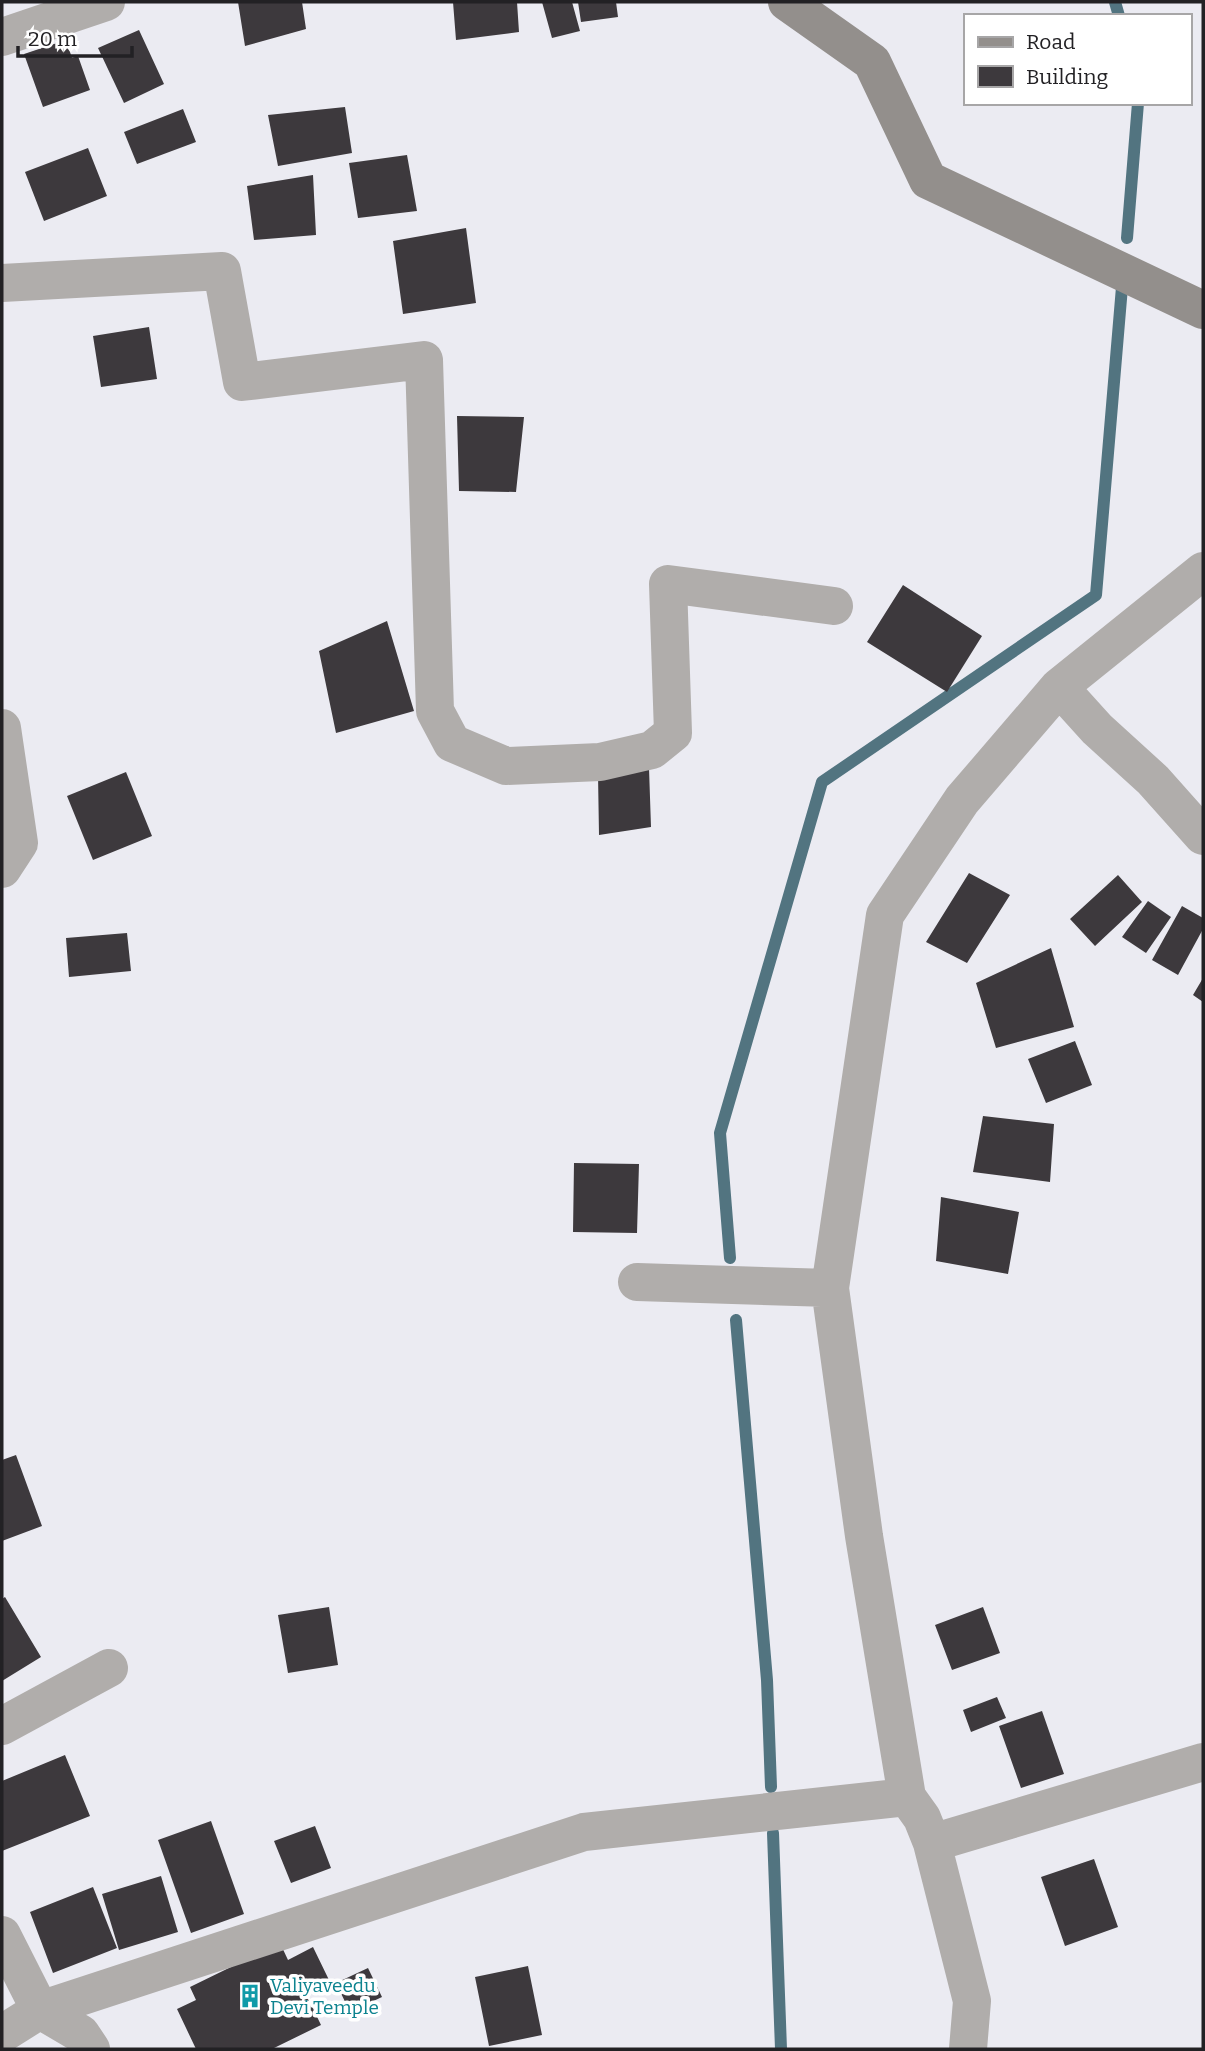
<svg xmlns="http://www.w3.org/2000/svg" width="1205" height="2051" font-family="Bitter,serif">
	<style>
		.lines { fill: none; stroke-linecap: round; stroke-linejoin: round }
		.stream { stroke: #527480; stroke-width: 12 }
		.building { fill: #3d393d }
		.street { stroke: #b0adab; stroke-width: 38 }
		.secondary { stroke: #938f8c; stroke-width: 38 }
		.labels { text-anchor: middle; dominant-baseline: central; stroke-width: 7; stroke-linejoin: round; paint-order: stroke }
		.culture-label { font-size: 19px; fill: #0d838f; stroke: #fff; text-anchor: start }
	</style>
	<rect width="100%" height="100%" fill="#ebebf2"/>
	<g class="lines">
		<path class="stream" d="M1115 2 1119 16
			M1127 238 1138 103
			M730 1258 720 1133 822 782 1096 595 1122 287
			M736 1320 767 1680 771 1787
			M773 1833 781 2049"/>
	</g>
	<path class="building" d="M238 2H302L306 29 245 46Z
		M453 2H517L519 32 456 40Z
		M542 2H572L580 31 552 38Z
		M578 2H616L618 17 581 22Z
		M139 30 164 84 124 103 98 48Z
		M66 40 72 58 78 56 90 90 43 107 24 54Z
		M345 107 352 153 278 166 268 115Z
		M183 109 196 142 137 164 124 132Z
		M88 148 107 196 44 221 25 172Z
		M407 155 417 211 358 218 349 163Z
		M313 175 316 235 254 240 247 186Z
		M466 228 476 303 403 314 393 241Z
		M149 327 157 379 101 387 93 336Z
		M457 416 524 417 516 492 459 491Z
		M903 585 982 636 947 692 867 642Z
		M387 621 414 711 336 733 319 651Z
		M649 768 651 827 599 835 598 774Z
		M126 772 152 836 93 860 67 796Z
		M969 873 1010 895 967 963 926 942Z
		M1118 875 1142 902 1095 946 1070 919Z
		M1148 901 1171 917 1146 953 1122 937Z
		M1182 906 1203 918V929L1178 975 1152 960Z
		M127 933 131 971 69 977 66 938Z
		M1051 948 1074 1027 996 1048 976 983Z
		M1203 978V1002L1193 995Z
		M1075 1041 1092 1085 1046 1103 1028 1059Z
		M983 1116 1054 1124 1050 1182 973 1172Z
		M574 1163 639 1164 637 1233 573 1232Z
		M941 1197 1019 1212 1008 1274 936 1261Z
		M16 1455 42 1526 2 1541V1460Z
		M5 1597 41 1657 2 1681V1599Z
		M329 1607 338 1665 288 1673 278 1615Z
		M983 1607 1000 1653 952 1670 935 1625Z
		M997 1697 1006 1718 971 1732 963 1710Z
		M1042 1711 1064 1774 1021 1788 999 1726Z
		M65 1755 90 1816 2 1851V1781Z
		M211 1821 244 1914 191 1933 158 1840Z
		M315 1826 331 1868 291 1883 274 1841Z
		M1094 1859 1118 1927 1065 1946 1041 1877Z
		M161 1876 178 1932 119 1950 102 1894Z
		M93 1887 117 1948 53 1973 30 1912Z
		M280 1943 288 1960 313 1947 329 1980 305 1992 321 2025 272 2049H196L177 2009 196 2000 190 1987Z
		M528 1966 542 2035 489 2046 475 1977Z
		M368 1968 382 1997 350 2012 336 1983Z"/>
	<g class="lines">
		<path class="street" d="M2 37 106 2
			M2 283 222 271 242 382 424 360 435 711 452 743 506 766 600 762 652 750 673 733 668 584 834 606
			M1059 687 1097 729 1153 780 1203 836
			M2 728 19 843 2 869
			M637 1282 830 1288
			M2 1726 109 1668
			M932 1843 1203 1762
			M2 1935 40 2010
			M40 2010 81 2034 91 2049
			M2 2034 40 2010 584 1832 907 1797
			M968 2049 972 2001 932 1843 922 1818 907 1797 864 1536 830 1288 885 915 962 800 1059 687 1203 571"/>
		<path class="secondary" d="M787 2 872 62 928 180 1203 310"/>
	</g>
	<defs>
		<g id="building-bare" transform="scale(1.89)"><path d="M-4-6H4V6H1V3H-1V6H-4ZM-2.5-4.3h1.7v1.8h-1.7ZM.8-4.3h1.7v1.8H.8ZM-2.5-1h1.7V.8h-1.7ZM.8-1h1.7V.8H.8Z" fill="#0f9aa8" stroke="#fff" stroke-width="2.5" paint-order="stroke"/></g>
	</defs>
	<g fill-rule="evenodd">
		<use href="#building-bare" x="250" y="1996"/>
	</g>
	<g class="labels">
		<g class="culture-label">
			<text x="270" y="1985">Valiyaveedu<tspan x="270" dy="22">Devi Temple</tspan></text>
		</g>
	</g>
	<rect width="1205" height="2051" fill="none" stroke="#222124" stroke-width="7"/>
	<rect x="964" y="14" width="228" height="91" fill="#ffffff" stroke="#a7a6a7" stroke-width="2"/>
	<rect x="978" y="37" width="35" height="10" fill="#938f8c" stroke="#a7a6a7" stroke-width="2"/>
	<text x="1026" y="49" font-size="21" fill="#222124">Road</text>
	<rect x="978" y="66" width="35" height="21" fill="#3d393d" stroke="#a7a6a7" stroke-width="2"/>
	<text x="1026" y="84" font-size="21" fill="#222124">Building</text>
	<path d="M18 46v10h114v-10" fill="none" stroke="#222124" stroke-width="3.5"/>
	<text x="28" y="46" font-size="21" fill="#222124" stroke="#ffffff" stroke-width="5" paint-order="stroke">20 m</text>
</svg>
